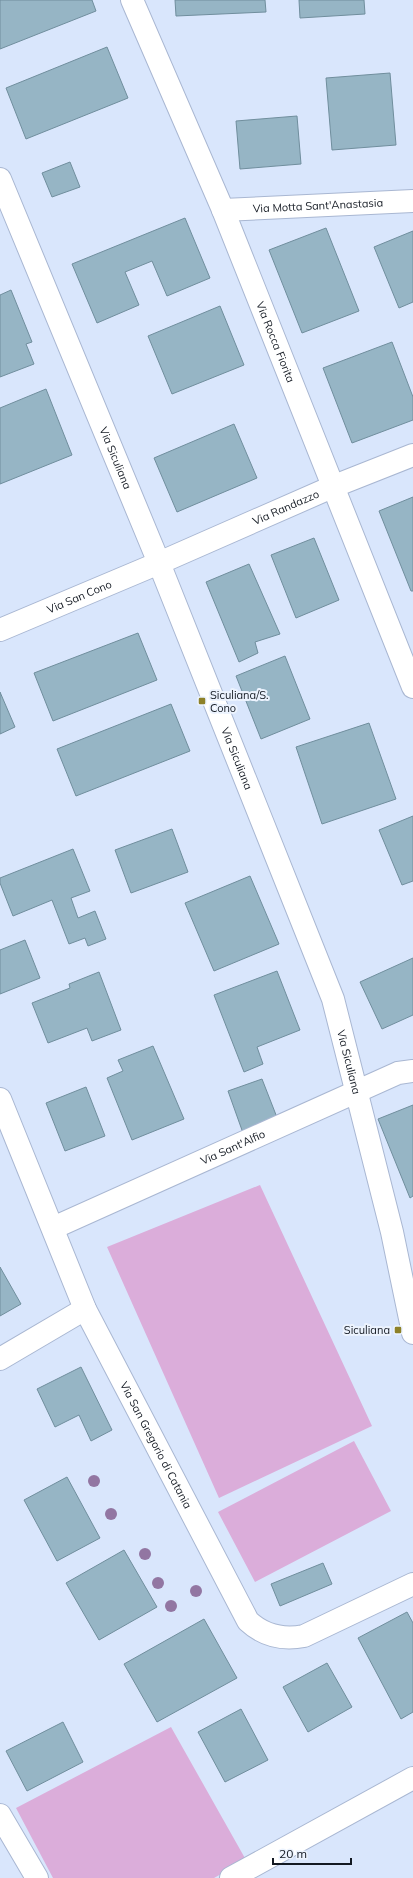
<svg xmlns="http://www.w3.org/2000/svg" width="413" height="1878" font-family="Mulish,sans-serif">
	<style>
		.green { fill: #dbadda }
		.building { fill: #96b5c5; stroke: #708e9d }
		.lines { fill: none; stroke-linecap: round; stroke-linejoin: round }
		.minor-casing { stroke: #a9b7d2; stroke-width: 24 }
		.minor { stroke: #fff; stroke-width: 22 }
		.tree { fill: #9276a2 }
		.poi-dot { fill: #8d8128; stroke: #ecf3fe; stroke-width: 1.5 }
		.labels { text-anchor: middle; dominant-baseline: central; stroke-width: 4; stroke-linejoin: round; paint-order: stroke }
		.street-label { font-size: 11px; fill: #131922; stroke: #ecf3fe }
		.poi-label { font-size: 11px; fill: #131922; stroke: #ecf3fe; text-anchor: start }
	</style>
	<rect width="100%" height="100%" fill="#d9e6fc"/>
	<path class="green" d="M260 1185 372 1426 219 1498 107 1247Z
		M354 1441 391 1511 255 1582 218 1512Z
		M171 1727 246 1860 214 1878H53L16 1808Z"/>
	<path class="building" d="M0 0H92L96 11 0 49Z
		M175 0H265L266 12 176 16Z
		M299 0H364L365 14 300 18Z
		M107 47 128 98 26 139 6 88Z
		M390 73 396 145 332 150 326 78Z
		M297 116 301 164 240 169 236 121Z
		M70 162 80 187 52 197 42 173Z
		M185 218 210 278 167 296 152 261 125 272 139 305 97 323 72 264Z
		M326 228 359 311 302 333 269 250Z
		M413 231V302L399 308 374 247Z
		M11 290 32 342 26 344 34 364 0 377V295Z
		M220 306 244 365 172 394 148 336Z
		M392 342 413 397V420L352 443 323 368Z
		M46 389 72 455 0 484V408Z
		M234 424 257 478 177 512 154 458Z
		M413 497V591H411L379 511Z
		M314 538 339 600 296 618 271 555Z
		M249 564 280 634 255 642 258 653 239 662 206 582Z
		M138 633 157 680 53 721 34 673Z
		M285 656 310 719 261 739 236 676Z
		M0 692 15 727 0 734Z
		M171 704 190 751 76 796 57 749Z
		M369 723 396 799 322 824 296 747Z
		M413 816V881L402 885 379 830Z
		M172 829 188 872 131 893 115 850Z
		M73 849 90 891 71 898 78 918 95 911 106 939 88 946 85 938 69 944 52 900 13 916 0 883V878Z
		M250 876 279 944 214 971 185 903Z
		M25 940 40 978 0 994V950Z
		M413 958V1015L382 1029 360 982Z
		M277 971 300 1030 257 1047 263 1064 244 1072 214 995Z
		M99 972 121 1030 92 1041 87 1028 48 1043 32 1003 70 988 69 984Z
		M153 1046 184 1119 132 1140 107 1078 123 1071 118 1060Z
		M262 1079 278 1120 243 1133 228 1091Z
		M86 1087 105 1136 65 1151 46 1103Z
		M413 1105V1196L410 1198 378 1119Z
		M0 1267 21 1304 0 1316Z
		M81 1367 112 1430 91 1441 79 1415 55 1427 37 1389Z
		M67 1477 100 1538 57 1561 24 1500Z
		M124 1550 157 1607 99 1640 66 1583Z
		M323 1563 332 1584 280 1606 271 1584Z
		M407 1612 413 1623V1712L401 1719 358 1638Z
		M204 1619 237 1678 157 1722 124 1664Z
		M327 1663 352 1707 308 1732 283 1687Z
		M241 1709 268 1760 225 1782 198 1732Z
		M63 1722 83 1762 27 1791 6 1751Z"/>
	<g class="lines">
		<g class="minor-casing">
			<g id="minor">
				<path id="s1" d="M132 0 223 210 413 687"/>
				<path id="s2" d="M0 179 159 563 333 999 392 1232 413 1333"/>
				<path id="s3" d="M223 210 413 201"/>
				<path id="s4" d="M0 630 159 563 332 487 413 455"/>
				<path id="s5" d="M0 1099 85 1309 248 1621C264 1636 283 1640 304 1636L413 1584"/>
				<path id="s6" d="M53 1228 398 1073 413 1071"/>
				<path d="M0 1359 85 1309"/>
				<path d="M0 1815 37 1878"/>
				<path d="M231 1878 413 1778"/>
			</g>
		</g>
		<use href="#minor" class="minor"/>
	</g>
	<g class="tree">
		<circle cx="94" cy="1481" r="6"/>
		<circle cx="111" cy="1514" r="6"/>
		<circle cx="145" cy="1554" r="6"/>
		<circle cx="158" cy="1583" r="6"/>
		<circle cx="196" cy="1591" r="6"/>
		<circle cx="171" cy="1606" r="6"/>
	</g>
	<g class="poi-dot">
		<rect x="198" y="697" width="8" height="8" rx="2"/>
		<rect x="394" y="1326" width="8" height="8" rx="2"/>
	</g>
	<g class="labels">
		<g class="street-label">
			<text stroke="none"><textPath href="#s3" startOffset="95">Via Motta Sant'Anastasia</textPath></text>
			<text stroke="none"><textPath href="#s1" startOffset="371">Via Rocca Fiorita</textPath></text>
			<text stroke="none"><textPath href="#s2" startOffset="302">Via Siculiana</textPath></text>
			<text stroke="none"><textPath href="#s4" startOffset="311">Via Randazzo</textPath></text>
			<text stroke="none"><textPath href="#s4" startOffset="86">Via San Cono</textPath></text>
			<text stroke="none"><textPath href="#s2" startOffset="626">Via Siculiana</textPath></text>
			<text stroke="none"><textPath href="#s2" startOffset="950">Via Siculiana</textPath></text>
			<text stroke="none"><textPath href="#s6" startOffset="197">Via Sant'Alfio</textPath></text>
			<text stroke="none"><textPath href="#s5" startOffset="380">Via San Gregorio di Catania</textPath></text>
		</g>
		<g class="poi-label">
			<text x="210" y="695">Siculiana/S.<tspan x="210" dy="13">Cono</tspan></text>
			<text x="390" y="1330" text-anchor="end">Siculiana</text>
		</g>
	</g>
	<path d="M273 1858v6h78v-6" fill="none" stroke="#131922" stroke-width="2"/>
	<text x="279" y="1858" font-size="12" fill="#131922" stroke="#ecf3fe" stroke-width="3" paint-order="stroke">20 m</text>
</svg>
